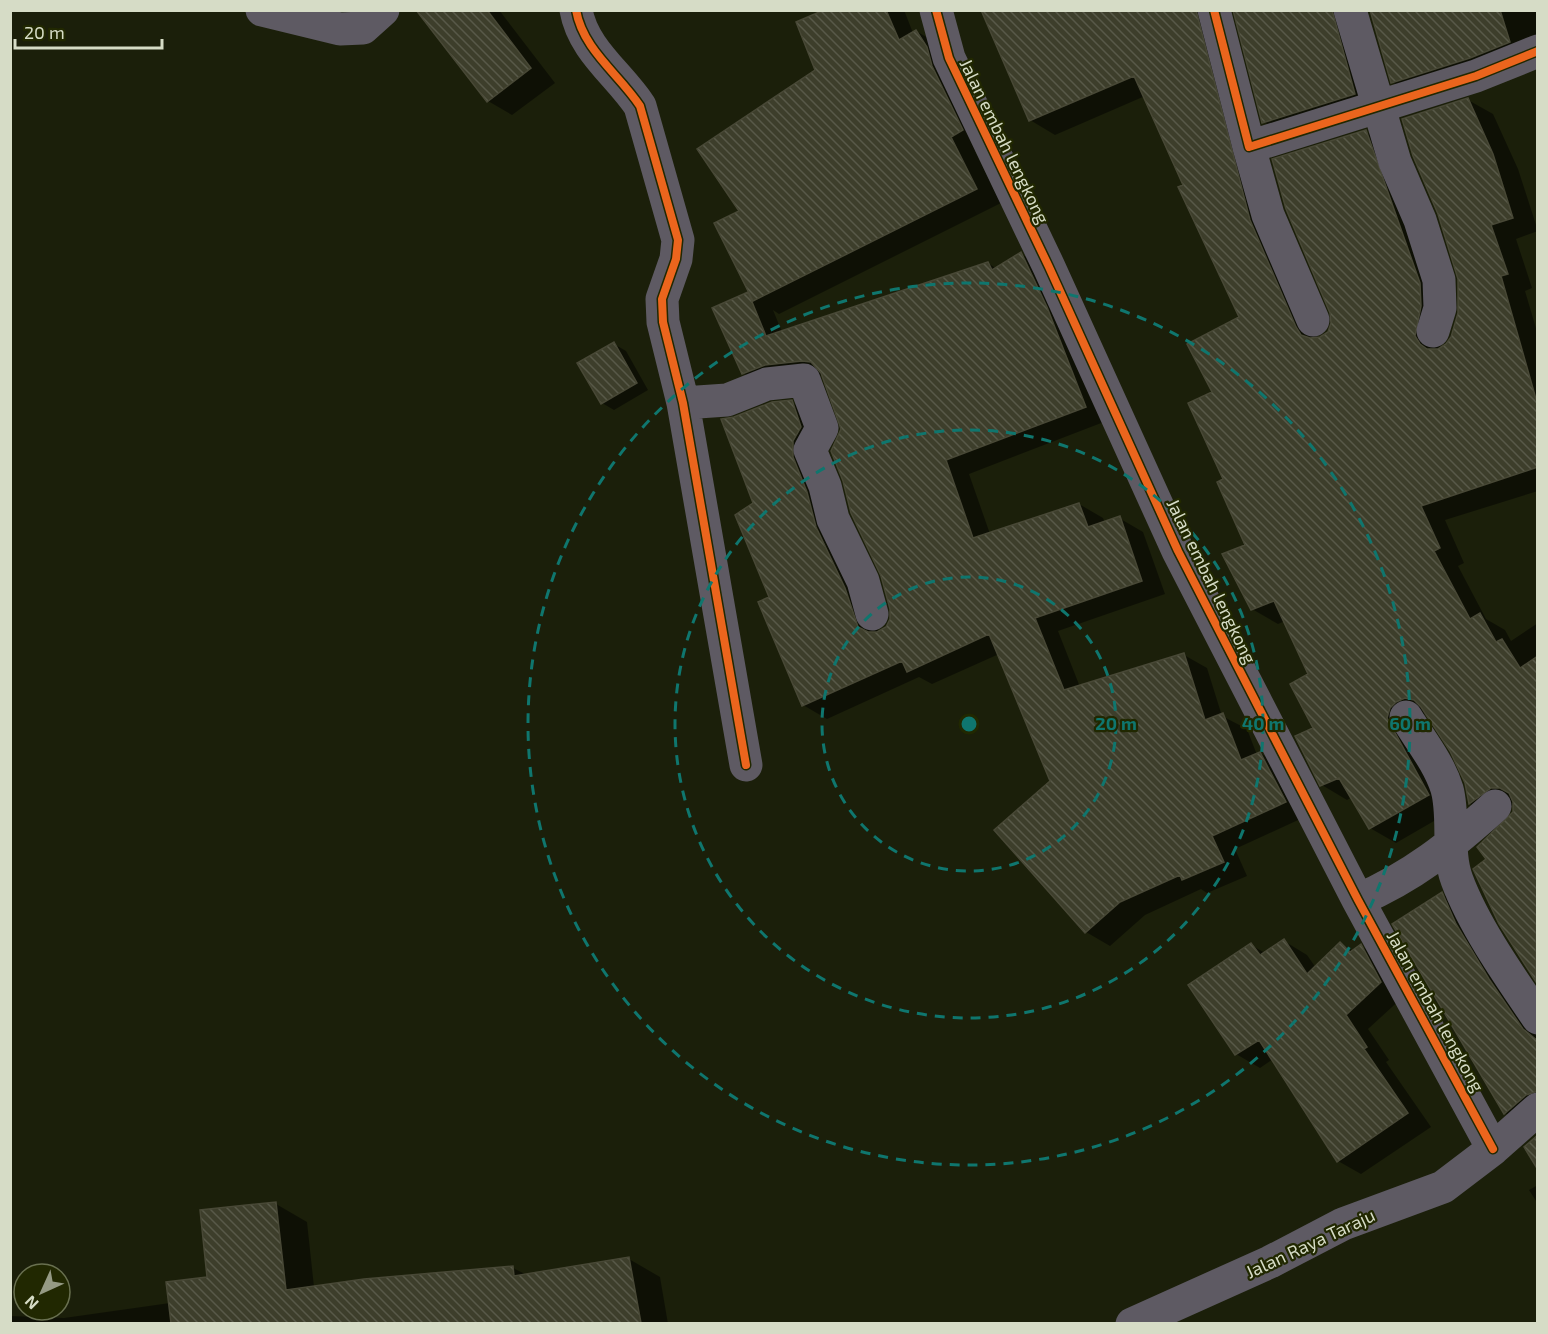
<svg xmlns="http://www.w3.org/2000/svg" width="1548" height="1334" font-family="'Exo 2',sans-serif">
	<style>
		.shadow { fill: #0007 }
		.building { fill: url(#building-back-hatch); stroke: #484836; stroke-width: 1.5 }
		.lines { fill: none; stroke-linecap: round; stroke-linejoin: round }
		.minor { stroke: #5e5a63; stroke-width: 33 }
		.cycleway-casing { stroke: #212801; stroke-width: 11 }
		.cycleway { stroke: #eb651d; stroke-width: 8 }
		.ring { fill: none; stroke: #0f766e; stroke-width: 3; stroke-dasharray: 10 8 }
		.labels { text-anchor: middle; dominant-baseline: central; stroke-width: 4.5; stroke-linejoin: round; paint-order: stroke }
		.street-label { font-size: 18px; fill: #d6dcc6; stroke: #212801 }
		.centre { fill: #0f766e; stroke: #212801; stroke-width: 3 }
		.ring-label { font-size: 18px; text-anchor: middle; font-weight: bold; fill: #0f766e; stroke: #212801; stroke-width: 4.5; stroke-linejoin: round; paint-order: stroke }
	</style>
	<defs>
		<pattern id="building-back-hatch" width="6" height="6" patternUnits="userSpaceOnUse" patternTransform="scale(1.5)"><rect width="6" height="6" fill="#3d3e2b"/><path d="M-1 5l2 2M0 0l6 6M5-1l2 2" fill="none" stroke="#585948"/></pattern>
	</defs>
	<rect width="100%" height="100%" fill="#1b1f0a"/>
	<path class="shadow" d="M418 10H499L555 83 512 115 488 101Z
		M828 10H904L913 33 916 31 940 45 986 144 975 151 1001 203 779 314 773 310 782 332 988 263 997 269 1021 254 1045 268 1109 420 969 474 990 534 1079 504 1103 518 1105 523 1119 518 1143 532 1165 594 1058 631 1080 687 1184 655 1207 668 1222 716 1247 729 1257 755 1260 753 1284 767 1309 815 1235 849 1247 876 1207 893 1201 889 1145 915 1110 946 1086 932 996 830 1052 781 999 654 932 684 919 677 827 719 803 705 771 598 755 504 791 402 815 416 879 633 886 629 891 620 892 609 842 429 823 375 789 378 767 386 743 373 748 293 752 296 741 211 817 70Z
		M983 10H1227L1275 236 1319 340 1329 333 1333 323 1366 132 1391 146 1446 321 1440 350 1447 345 1459 314 1468 100 1493 114 1518 169 1538 231 1516 239 1532 288 1525 291 1538 335V491L1445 520 1464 563 1458 566 1486 619 1505 630 1511 641 1538 623V980L1500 923 1488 859 1514 812 1515 803 1495 818 1470 804 1466 782 1452 750 1428 713 1422 715 1453 810 1396 843 1370 828 1352 797 1347 800 1322 785 1310 674 1285 621 1278 624 1252 609 1247 545 1225 480 1241 318 1145 96 1055 135 1030 120Z
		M1235 10H1363L1380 108 1289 137 1264 122Z
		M1371 10H1538V49L1418 96 1392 82Z
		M614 344 626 351 648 390 614 410 602 403Z
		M1442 894 1467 908 1538 1029V1122L1530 1128 1505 1113Z
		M1284 941 1307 955 1316 968 1340 943 1353 951 1361 946 1384 960 1404 996 1368 1029 1389 1060 1386 1062 1431 1127 1361 1174 1338 1161 1273 1059 1260 1068 1236 1054 1190 986 1251 945 1265 953Z
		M1538 1185V1204L1529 1190Z
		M276 1204 307 1222 314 1287 513 1268 527 1275 629 1259 660 1277 668 1324H10V1316L64 1318 170 1303 209 1278Z"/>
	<path class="building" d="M416 10H487L531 68 487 102Z
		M824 10H886L899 40 916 30 927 47 932 66 963 130 951 137 977 189 753 301 714 223 739 211 697 149 815 70 796 22Z
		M981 10H1196L1250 220 1296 327 1301 335 1310 338 1320 337 1328 332 1331 323 1330 313 1286 209 1272 159 1366 130 1420 283 1421 306 1415 336 1420 344 1427 349H1438L1446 344 1451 337 1458 313V279L1438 214 1413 156 1402 119 1468 98 1493 154 1513 218 1491 225 1508 274 1501 276 1538 406V467L1421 506 1440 548 1434 551 1470 619 1480 613 1496 642 1502 639 1520 668 1538 656 1536 982 1499 924 1473 869 1486 859 1477 847 1513 812V802L1509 793 1500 788H1491L1469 804 1465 783 1450 751 1421 707 1414 700 1405 698 1396 702 1390 708 1387 718 1429 795 1369 829 1339 778 1320 786 1295 736 1313 728 1290 684 1308 674 1274 601 1251 610 1222 554 1245 545 1217 482 1223 479 1188 403 1212 392 1187 344 1239 317 1178 187 1183 185 1134 76 1029 121Z
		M1233 10H1332L1355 94 1262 123Z
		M1370 10H1500L1510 42 1470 58 1391 83Z
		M1021 252 1047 307 1086 407 946 460 973 538 1079 503 1088 527 1120 516 1142 581 1035 618 1064 690 1184 653 1205 720 1223 713 1241 760 1260 752 1286 802 1212 836 1224 862 1182 880 1180 875 1120 902 1085 933 994 830 1050 781 989 634 907 672 902 661 802 706 758 602 769 597 735 515 753 503 721 419 734 417 772 402 792 400 801 427 793 441V457L807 492 816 527 845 588 858 627 868 632H877L886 627 890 619V609L881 576 851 513 843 481 831 451 841 429 821 373 811 362 802 361 765 365 742 374 712 308 748 292 766 336 988 262 992 270Z
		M614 342 637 383 601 404 577 363Z
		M1442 892 1456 924 1489 979 1523 1029 1538 1041V1091L1526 1095 1504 1114 1392 924Z
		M1284 939 1307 974 1340 942 1350 952 1361 944 1381 982 1346 1015 1367 1047 1364 1049 1408 1113 1337 1162 1259 1040 1235 1055 1188 985 1251 943 1260 955Z
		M1538 1135V1170L1524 1147Z
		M276 1202 286 1290 364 1279 513 1266 514 1276 629 1257 641 1323H171L166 1282 207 1277 200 1210Z"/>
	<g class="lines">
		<path class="minor" d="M262 10 340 29 363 28 383 10
			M576 10C583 50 619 74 640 106L678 240 676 259 662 299 663 322 683 403 746 765
			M936 10 949 58 1049 267 1178 551 1358 900 1493 1149
			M1214 10 1249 147 1476 76 1538 51
			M1350 10 1395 162 1420 220 1439 280 1440 308 1433 331
			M1249 147 1268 215 1313 320
			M683 403 727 400 767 384 804 380 822 428 810 450 825 486 833 519 863 581 872 614
			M1406 717C1420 740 1439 763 1447 789 1455 818 1446 851 1457 880 1474 926 1510 977 1538 1018
			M1358 900C1412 877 1452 845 1495 806
			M1132 1324 1270 1262 1343 1224 1443 1187 1493 1149 1538 1109"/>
		<g class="cycleway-casing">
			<path id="cycleway" d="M576 10C583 50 619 74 640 106L678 240 676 259 662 299 663 322 683 403 746 765
				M936 10 949 58 1049 267 1178 551 1358 900 1493 1149
				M1214 10 1249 147 1476 76 1538 51"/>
		</g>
		<use href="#cycleway" class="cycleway"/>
	</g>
	<g class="ring">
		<circle cx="969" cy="724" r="147"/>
		<circle cx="969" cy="724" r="294"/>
		<circle cx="969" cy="724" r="441"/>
	</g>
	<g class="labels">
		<g class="street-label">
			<text transform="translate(1005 141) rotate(64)">Jalan embah lengkong</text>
			<text transform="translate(1212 581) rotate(64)">Jalan embah lengkong</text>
			<text transform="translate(1436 1011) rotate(61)">Jalan embah lengkong</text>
			<text transform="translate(1310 1243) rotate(-25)">Jalan Raya Taraju</text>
		</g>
	</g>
	<circle cx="969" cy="724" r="9" class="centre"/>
	<g class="ring-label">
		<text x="1116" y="730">20 m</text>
		<text x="1263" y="730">40 m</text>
		<text x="1410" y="730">60 m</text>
	</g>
	<rect width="1548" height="1334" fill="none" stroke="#d6dcc6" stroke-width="24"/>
	<g transform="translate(42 1292) rotate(225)"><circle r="28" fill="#212801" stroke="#697050" stroke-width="1.5"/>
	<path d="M0-4.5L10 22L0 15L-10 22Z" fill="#959a84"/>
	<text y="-9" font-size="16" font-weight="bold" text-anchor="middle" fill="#d6dcc6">N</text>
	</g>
	<path d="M15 39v9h147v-9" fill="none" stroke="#d6dcc6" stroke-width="3"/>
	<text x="24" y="39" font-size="18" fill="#d6dcc6" stroke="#212801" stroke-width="4.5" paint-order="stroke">20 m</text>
</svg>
